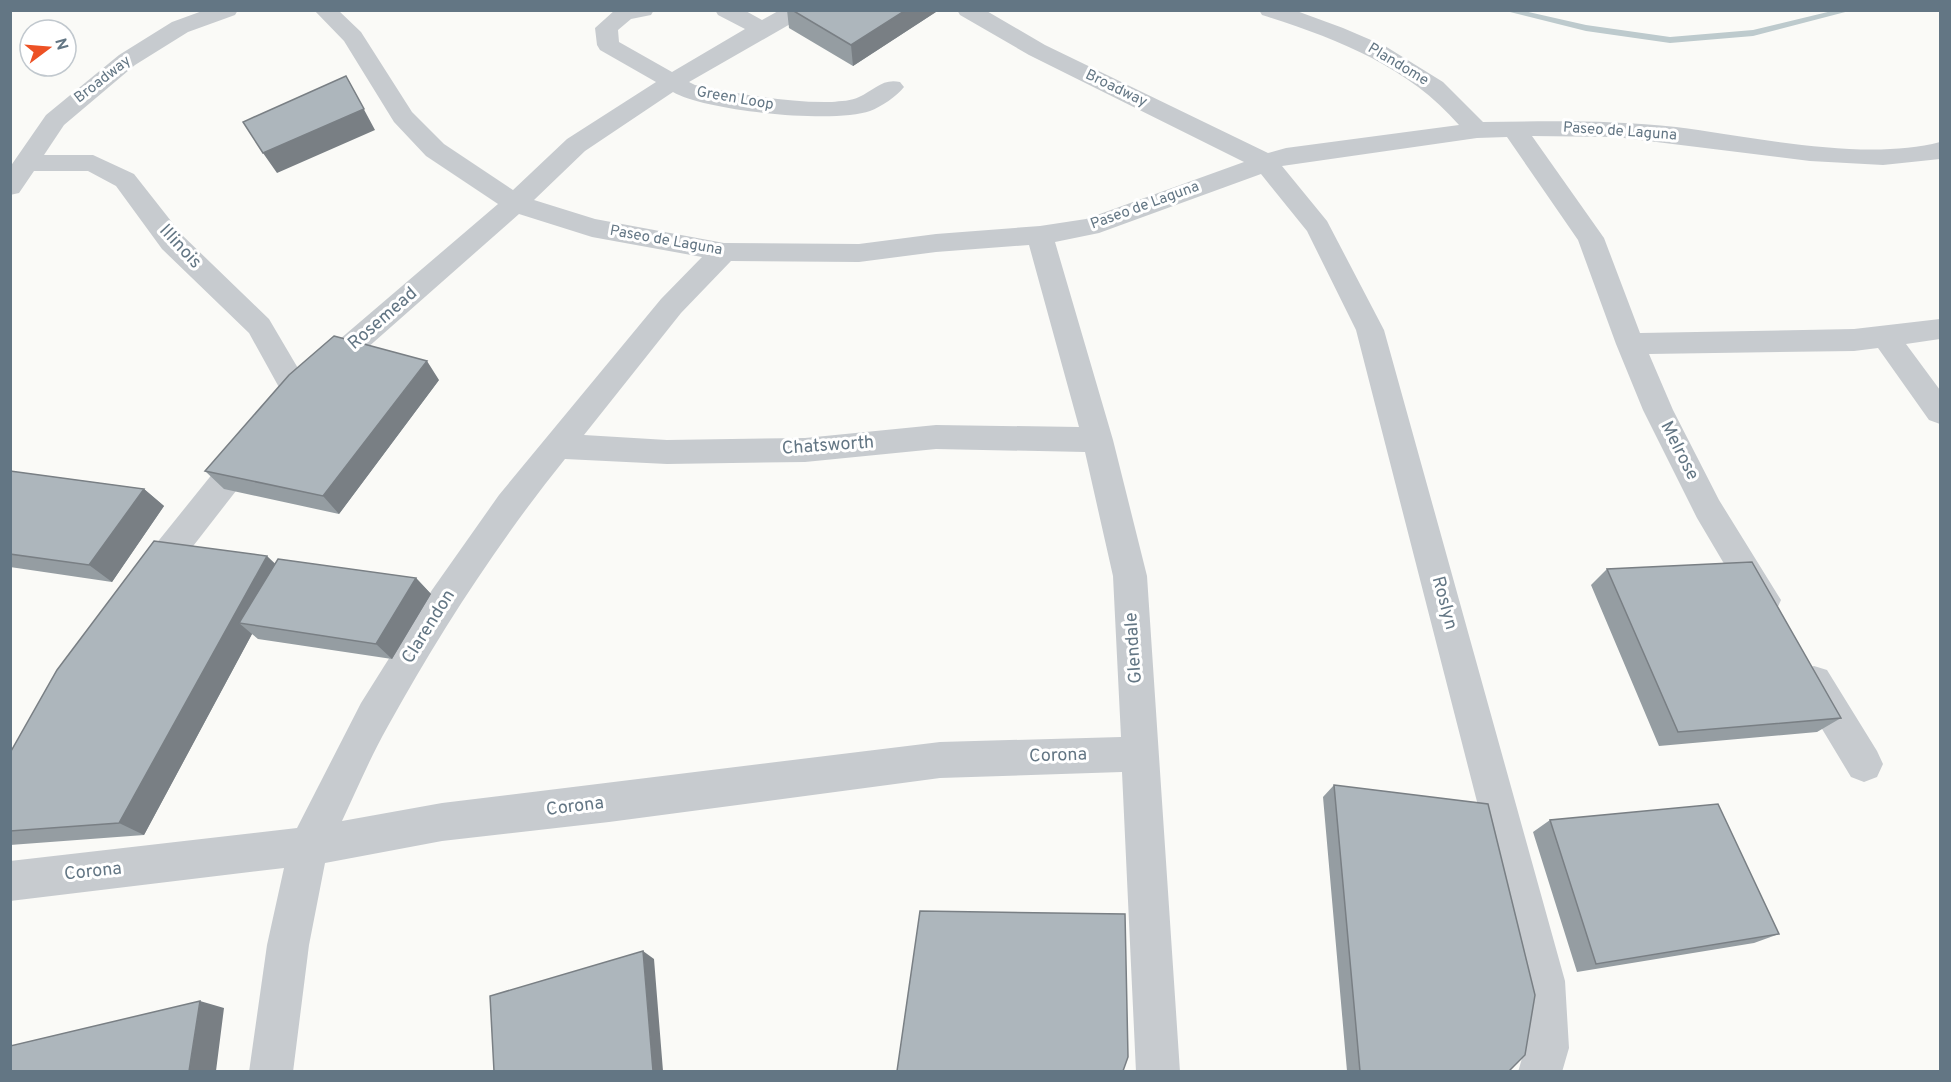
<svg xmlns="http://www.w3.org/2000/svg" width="1951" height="1082" font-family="Overpass,sans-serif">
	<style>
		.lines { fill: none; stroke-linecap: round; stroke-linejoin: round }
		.stream { fill: #bdcacd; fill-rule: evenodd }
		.street { fill: #c7cbcf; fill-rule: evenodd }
		.wall { fill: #959da2 }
		.shaded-wall { fill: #797f84 }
		.building { fill: #adb6bc; stroke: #797f84; stroke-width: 1.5 }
		.labels { text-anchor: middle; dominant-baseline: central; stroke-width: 6; stroke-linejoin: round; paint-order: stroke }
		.far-street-label { font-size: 15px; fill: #637684; stroke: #fff }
		.street-label { font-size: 18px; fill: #637684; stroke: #fff }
	</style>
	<rect width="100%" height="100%" fill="#fafaf7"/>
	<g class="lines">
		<path class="stream" d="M1502 10H1520L1586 25 1670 37 1753 30 1836 10H1853L1753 36 1670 43 1586 31Z"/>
		<path class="street" d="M205 10H238L235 15 188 32 135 65 64 125 44 155H93L134 174 182 235 269 319 312 392 308 400 297 403 286 400 249 333 162 249 116 186 88 171H34L19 193 10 195V167L46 115 119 55 172 22Z
			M314 10H338L361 32 412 112 444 144 513 190 567 139 656 82 600 50 597 45 595 28 615 10H654L651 15 631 19 618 30 619 42 672 72 745 29 718 15 715 10H744L762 20 780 10H809L806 15 689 82 695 85C741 94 785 103 832 102 840 101 852 101 859 97 874 90 883 78 900 82L904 87C897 96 881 107 870 111 834 124 705 111 673 92L585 151 534 200 595 219 724 243 859 244 936 234 1040 226 1086 219 1244 162 1029 55 960 15 957 10H985L1045 45 1268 153 1286 148 1459 125C1408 66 1335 38 1262 15L1259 10H1294L1343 28 1385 46 1443 82 1483 122C1548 121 1612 120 1676 127 1753 137 1865 162 1940 142V159L1883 165 1810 161 1616 137 1532 136 1604 238 1640 333 1854 329 1940 319V339L1906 344 1940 390V424L1929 420 1878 348 1854 351 1649 354 1673 410 1719 500 1781 600 1776 611 1764 615 1752 611 1697 518 1643 410 1616 344 1578 240 1507 137 1477 138 1282 166 1327 221 1384 330 1565 981 1569 1048 1562 1072H1518L1525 1048 1523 981 1356 330 1307 231 1261 174 1099 233 1055 242 1113 440 1147 576 1180 1072H1136L1122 772 940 778 609 822 442 841 325 863 309 945 293 1072H249L267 945 284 868 10 901V861L297 828 361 703 432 590 499 495 661 299 702 257 592 237 519 214 332 379 322 382 312 379 307 371 312 363 498 204 426 156 394 122 344 41ZM1029 245 1079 427 936 425 805 438 667 440 584 435 681 313 731 261 859 262 936 252ZM936 449 1085 452 1113 576 1121 737 940 742 442 803 342 821C357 789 371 756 388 726 440 632 498 542 565 459L667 464 805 462Z
			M249 439 260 442 265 451 260 460 159 590 147 595 135 590 130 580 135 570 238 442Z
			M1814 666 1827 670 1877 751 1883 764 1877 777 1864 782 1851 777 1801 694 1796 682 1801 670Z"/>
	</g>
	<path class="wall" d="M787 10H939L853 66 789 28Z
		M439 380 339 514 224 489 205 471Z
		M10 471 144 489 164 506 112 582 10 567Z
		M275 564 416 578 431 594 392 659 258 639 252 634 144 835 10 845V753Z
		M1607 569 1841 718 1817 732 1659 746 1591 585Z
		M1334 785 1509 1071H1347L1323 797Z
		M1550 820 1779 934 1754 943 1577 972 1533 832Z"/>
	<path class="shaded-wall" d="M906 10H939L853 66 851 45Z
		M346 76 375 130 277 173 263 153Z
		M427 361 439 380 339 514 323 496Z
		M144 489 164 506 112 582 89 565Z
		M267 556 285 573 239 623 252 634 144 835 119 823Z
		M416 578 431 594 392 659 376 644Z
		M643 951 654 959 663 1071H653Z
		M200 1001 224 1008 216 1071H189Z"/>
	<path class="building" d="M792 10H906L851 45Z
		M346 76 364 109 263 153 243 122Z
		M334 336 427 361 323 496 205 471 289 375Z
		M10 471 144 489 89 565 10 554Z
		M154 541 267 556 119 823 10 831V753L57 670Z
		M278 559 416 578 376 644 239 623Z
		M1752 562 1841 718 1678 732 1607 569Z
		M1334 785 1488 804 1535 995 1525 1055 1509 1071H1360Z
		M1718 804 1779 934 1596 964 1550 820Z
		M920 911 1125 914 1128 1057 1123 1071H897Z
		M643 951 653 1071H494L490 996Z
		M200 1001 189 1071H10V1046Z"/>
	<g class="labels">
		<g class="far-street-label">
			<text transform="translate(1398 65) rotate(31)">Plandome</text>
			<text transform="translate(103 80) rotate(-38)">Broadway</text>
			<text transform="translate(1116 89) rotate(26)">Broadway</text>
			<text transform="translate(735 99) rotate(10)">Green Loop</text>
			<text transform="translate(1620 132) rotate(4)">Paseo de Laguna</text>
			<text transform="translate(1145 206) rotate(-20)">Paseo de Laguna</text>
			<text transform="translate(666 241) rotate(10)">Paseo de Laguna</text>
		</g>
		<g class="street-label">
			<text transform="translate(180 247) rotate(47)">Illinois</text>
			<text transform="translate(383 319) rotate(-41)">Rosemead</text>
			<text transform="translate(828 446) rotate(-4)">Chatsworth</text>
			<text transform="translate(1679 451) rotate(63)">Melrose</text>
			<text transform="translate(1444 603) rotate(75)">Roslyn</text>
			<text transform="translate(429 627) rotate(-58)">Clarendon</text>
			<text transform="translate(1134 648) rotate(-94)">Glendale</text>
			<text transform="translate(1058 756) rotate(-2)">Corona</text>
			<text transform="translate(575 807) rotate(-7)">Corona</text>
			<text transform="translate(93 872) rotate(-6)">Corona</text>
		</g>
	</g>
	<rect width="1951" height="1082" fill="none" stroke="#637684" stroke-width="24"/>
	<g transform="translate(48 48) rotate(74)"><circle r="28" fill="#ffffff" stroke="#c1c8ce" stroke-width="1.5"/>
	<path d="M0-4.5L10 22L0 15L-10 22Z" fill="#ed5124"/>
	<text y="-9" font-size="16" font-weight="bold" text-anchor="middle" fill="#637684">N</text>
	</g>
</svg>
